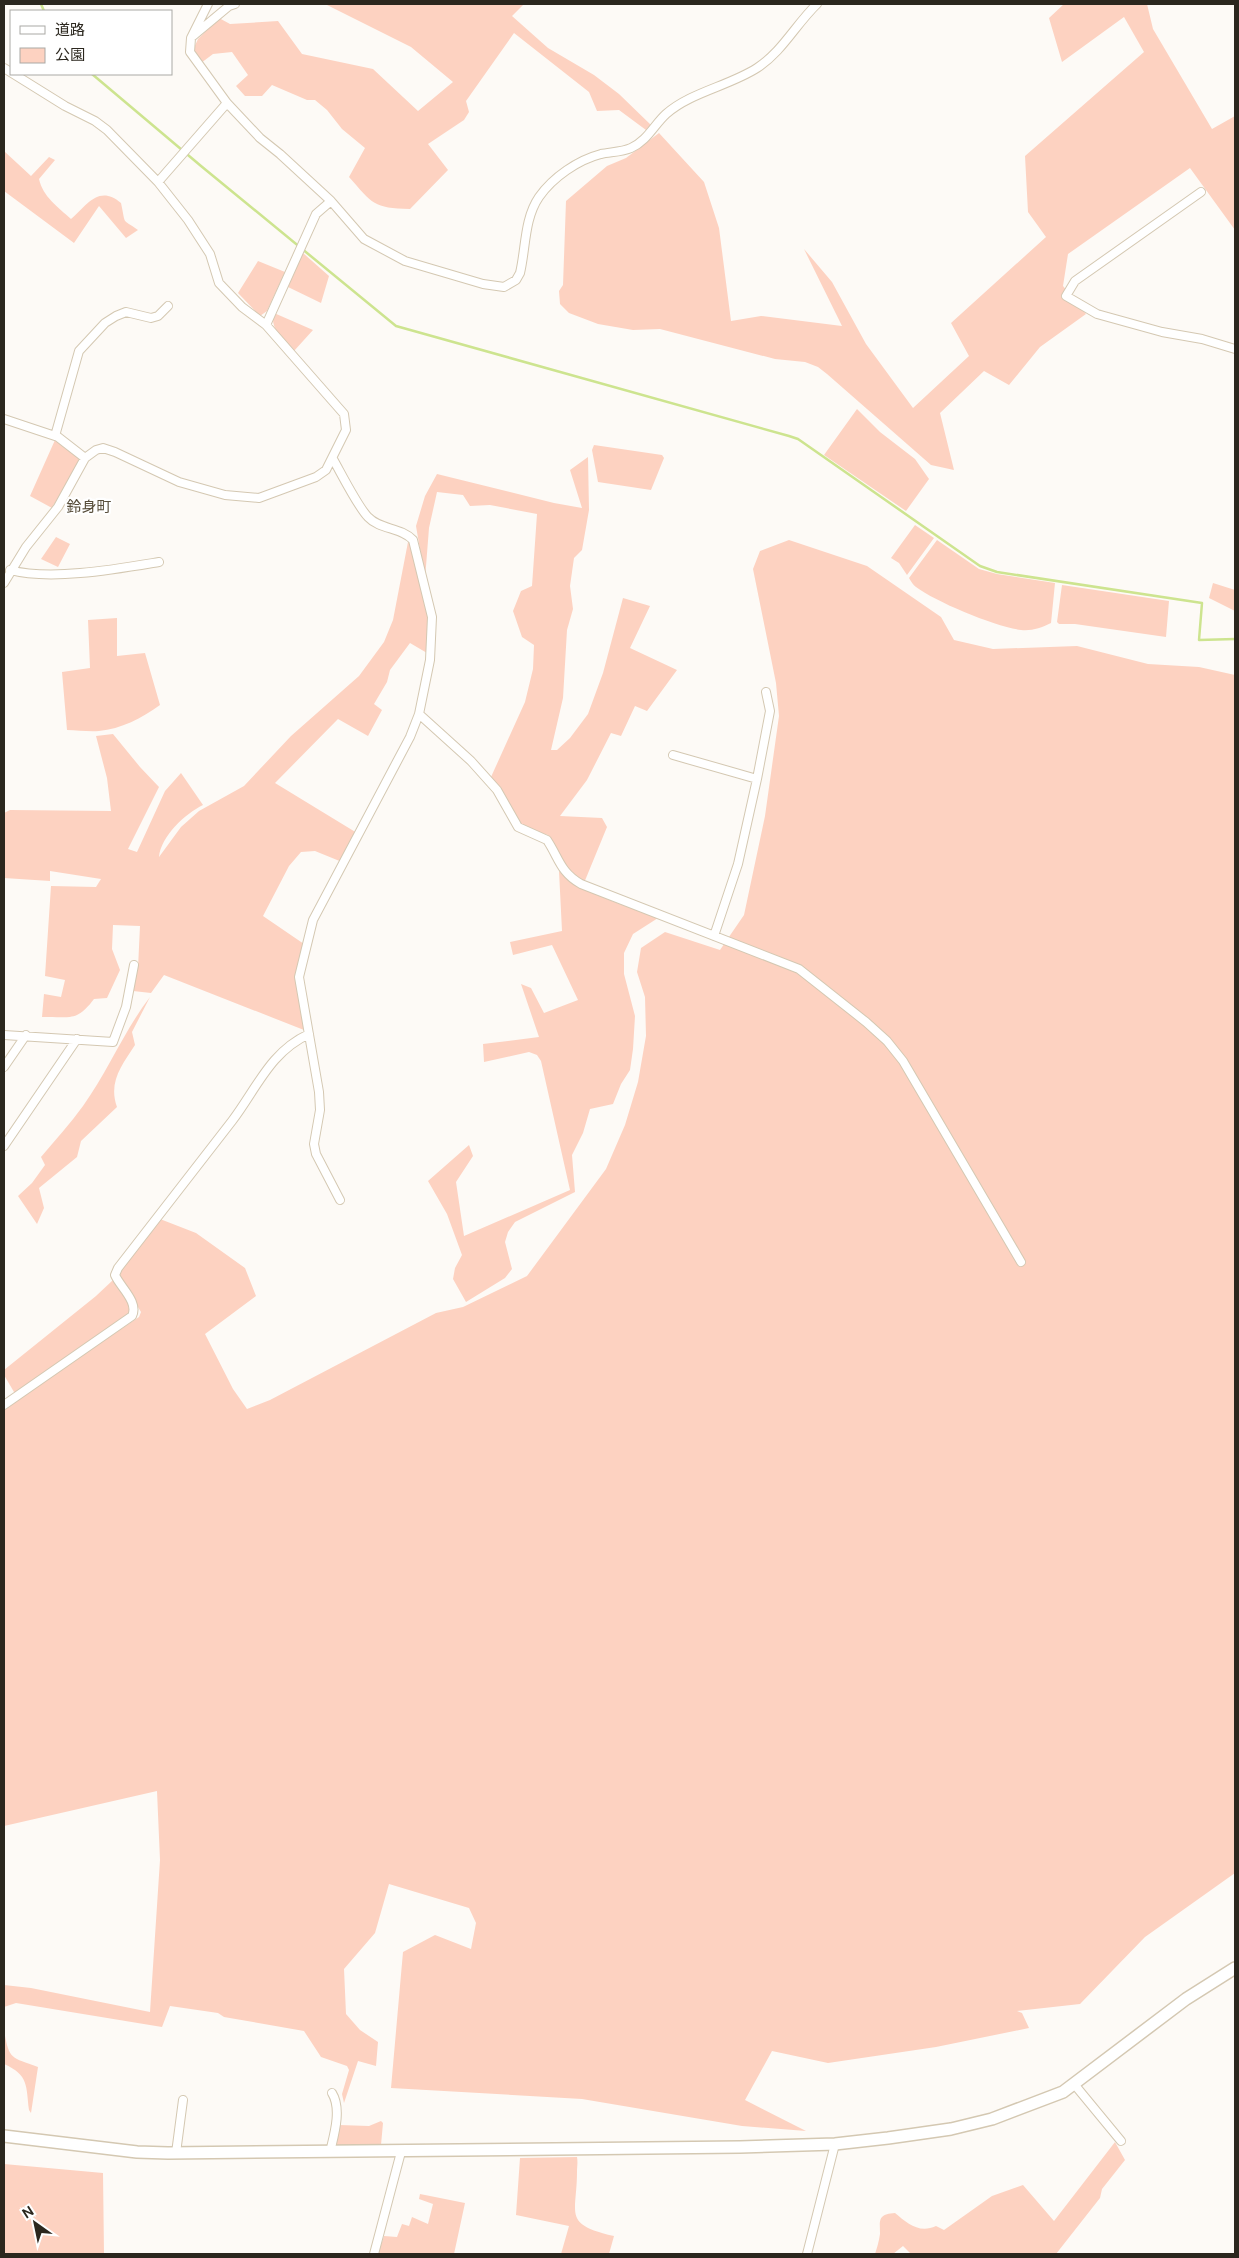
<svg xmlns="http://www.w3.org/2000/svg" width="1239" height="2258" font-family="'DM Sans','Noto Sans JP',sans-serif">
	<style>
		.green { fill: #fdd2c1 }
		.lines { fill: none; stroke-linecap: round; stroke-linejoin: round }
		.stream { stroke: #cde48f; stroke-width: 2.5 }
		.street-casing { stroke: #d4c8b2; stroke-width: 10 }
		.secondary-casing { stroke: #d4c8b2; stroke-width: 14 }
		.street { stroke: #fff; stroke-width: 8 }
		.secondary { stroke: #fff; stroke-width: 11 }
		.labels { text-anchor: middle; dominant-baseline: central; stroke-width: 4.5; stroke-linejoin: round; paint-order: stroke }
		.neighbourhood-label { font-size: 15px; fill: #584e3b; stroke: #fff }
	</style>
	<rect width="100%" height="100%" fill="#fdfaf6"/>
	<path class="green" d="M325 4H524L512 16 548 48 594 75 619 94 651 125 646 130 619 110 597 111 589 92 514 33 466 101 469 112 464 120 428 144 448 170 410 209C373 208 373 204 349 177L365 148 342 129 327 110 315 100H307L272 85 262 96H245L236 86 248 75 232 52 213 54 201 63 192 52 198 39 219 18 230 24 278 21 302 54 373 69 418 111 453 82 411 47Z
		M1064 4H1147L1153 29 1212 129 1235 116V230L1190 168 1068 254 1063 286 1086 314 1040 347 1009 385 984 371 940 413 954 470 931 465 827 374 818 367 805 362 775 359 660 329 633 330 598 324 569 313 560 304 559 291 563 285 566 201 607 166 626 158 659 133 704 182 719 228 731 321 761 316 842 326 804 249 832 282 866 344 913 408 969 356 951 323 1046 237 1028 212 1025 156 1144 52 1124 17 1062 62 1049 18Z
		M4 151 31 176 49 157 55 160 39 179C43 197 58 207 71 219 87 205 99 184 121 203 126 226 121 218 138 230L126 238 99 206 74 243 4 191Z
		M303 253 329 276 321 303 288 287Z
		M258 261 285 272 267 311 260 316 238 293Z
		M274 313 313 330 294 351C284 340 269 329 274 313Z
		M857 409 880 432 915 459 929 479 906 511 824 455Z
		M55 440 78 457 79 462 52 508 30 496Z
		M594 445 662 455 664 458 651 490 598 482 592 450Z
		M588 457 589 510 582 550 574 558 570 586 573 609 567 630 563 698 551 750H557L570 738 588 714 603 673 623 598 650 606 630 648 677 670 647 711 635 706 621 736 611 733 587 780 560 816 602 818 607 827 584 883 565 866 548 835 520 826 499 788 491 777 525 702 533 669 534 645 522 637 513 611 521 591 532 586 537 514 490 505 470 506 463 495 437 492 429 528 425 579 416 526 425 496 437 474 554 503 582 508 570 470Z
		M915 525 934 538 907 575 899 563 891 558Z
		M56 537 70 544 58 567 41 559Z
		M789 540 867 566 941 617 954 640 993 649 1077 646 1148 664 1199 667 1235 675V1873L1145 1937 1080 2004 1017 2011 1022 2013 1029 2028 936 2047 828 2063 772 2051 745 2100 806 2131 742 2126 582 2099 391 2088 403 1952 435 1935 471 1949 476 1923 469 1908 389 1884 375 1933 344 1969 346 2014 360 2030 378 2042 376 2066 358 2061 344 2103 342 2094 349 2070 347 2066 321 2057 304 2031 224 2017 218 2013 170 2006 162 2027 16 2003 4 2007V1985L31 1988 150 2012 160 1860 157 1791 4 1826V1408L139 1317 141 1312 118 1274 160 1219 196 1233 245 1268 256 1296 205 1334 233 1389 247 1409 270 1400 436 1313 463 1307 527 1276 606 1169 625 1125 638 1082 646 1036 645 997 637 972 641 948 665 932 720 950 744 915 765 816 779 716 776 683 753 569 760 551Z
		M937 540 979 569 997 574 1055 583 1051 623C1041 628 1032 631 1021 630 996 627 936 602 916 587 913 585 911 581 909 578Z
		M408 542 411 543 428 617 427 653 410 643 390 670 387 682 374 704 382 710 368 736 338 719 275 783 357 833 342 862 315 851 301 852 289 866 263 916 304 944 297 977 304 1030 164 975 151 993 133 991 138 968 140 926 113 925 112 949 120 970 107 998 94 999C76 1023 70 1016 42 1017L44 994 61 997 65 980 45 976 51 886 96 887 101 879 50 871V881L4 878V813L10 810 111 811 107 778 96 736 113 734 140 767 159 787 128 849 137 852 165 791 181 773 203 805C185 814 161 836 159 857L181 827 199 811 244 786 291 736 359 676 384 642 393 620Z
		M1213 583 1235 590V611L1209 598Z
		M1062 585 1169 601 1166 637 1075 624H1059L1057 622Z
		M117 618V656L145 653 160 705C142 718 121 729 99 731 89 732 77 730 67 730L62 672 90 668 88 620Z
		M559 871C580 893 628 906 658 918L633 934 624 953V974L635 1016 633 1049 630 1070 621 1084 613 1104 590 1109 583 1133 572 1155 575 1192 515 1222 508 1232 505 1242 512 1269 505 1278 466 1302 453 1279 455 1268 462 1255 447 1214 428 1181 469 1145 473 1156 456 1182 464 1236 570 1190 541 1061 537 1055 529 1052 484 1062 483 1044 539 1037 521 984 531 988 544 1013 578 1000 552 945 513 955 510 942 562 931Z
		M150 997 132 1032 135 1045C122 1065 108 1082 117 1107L81 1141 77 1157 39 1188 44 1208 37 1224 18 1196 32 1183 45 1165 41 1157C55 1140 70 1124 83 1106 108 1071 124 1031 150 997Z
		M113 1280 131 1307 130 1314 17 1394 14 1392 4 1375V1370L96 1296Z
		M4 2030C9 2060 11 2057 38 2067L31 2113 29 2110C26 2086 29 2075 4 2064Z
		M381 2121 383 2123 381 2145 337 2146 335 2143 339 2125 369 2126Z
		M1115 2142 1125 2160 1102 2189 1100 2198 1056 2254H911L903 2246 893 2254H875C877 2248 879 2241 880 2234 880 2221 877 2214 895 2213 907 2223 919 2234 936 2226L944 2230 992 2196 1023 2185 1054 2221Z
		M577 2157C578 2163 577 2166 577 2172 577 2214 562 2224 614 2236L609 2254H561L569 2226 516 2215 520 2158Z
		M4 2164 103 2173 104 2254H4Z
		M420 2194 465 2203 454 2254H378L384 2236 397 2237 402 2224 409 2226 412 2217 428 2224 433 2204 419 2199Z"/>
	<g class="lines">
		<path class="stream" d="M41 4 44 11
			M92 74 201 166 396 326 789 436 798 439 980 566 997 572 1202 603 1199 640 1235 639"/>
		<g class="street-casing">
			<path id="street" d="M208 4 191 38 190 52 227 103 260 138 280 154 331 201 364 239 405 261 483 284 504 287 516 280 520 273C526 248 524 219 539 197 553 177 578 160 601 154 610 152 622 152 631 148 647 141 654 125 666 114 691 92 729 86 757 68 782 52 796 24 817 4
				M193 36 229 6 235 4
				M4 68 65 106 95 121 107 130 158 182 188 220 210 254 219 283 242 307 266 325 344 414 346 430 326 470 316 477 259 498 225 495 179 482 115 452 103 448 96 450 85 458 58 507 26 547 4 583
				M158 182 227 103
				M1201 192 1075 281 1066 296 1097 314 1162 332 1202 339 1235 349
				M266 325 316 214 331 201
				M4 419 58 437 85 458
				M55 436 79 351 105 323 116 316 126 312 151 318 158 316 168 306
				M333 459C341 473 358 507 368 517 380 530 401 527 413 540L432 617 430 660 419 714 410 737 313 920 299 977 319 1092 320 1110 314 1144 316 1154 340 1200
				M10 570C51 581 117 569 159 562
				M419 714 471 761 497 790 518 827 547 840C559 858 560 872 581 884L799 969 866 1022 887 1041 903 1061 1021 1262
				M673 755 757 779
				M714 936 738 864 757 779 770 711 766 692
				M4 1035 113 1042 126 1007 134 965
				M4 1067 26 1035
				M4 1146 77 1039
				M4 1405 132 1316C139 1302 120 1287 115 1275L118 1268C156 1219 194 1170 232 1121 257 1088 270 1052 309 1034
				M1074 2084 1121 2141
				M330 2152C334 2135 342 2109 332 2093
				M176 2153 183 2100
				M374 2254 401 2152
				M807 2254 835 2144"/>
		</g>
		<g class="secondary-casing">
			<path id="secondary" d="M4 2136 137 2152 168 2153 740 2147 835 2144 888 2138 951 2129 992 2119 1063 2092 1186 1999 1235 1968"/>
		</g>
		<use href="#street" class="street"/>
		<use href="#secondary" class="secondary"/>
	</g>
	<g class="labels">
		<g class="neighbourhood-label">
			<text x="89" y="507">鈴身町</text>
		</g>
	</g>
	<rect width="1239" height="2258" fill="none" stroke="#2b271e" stroke-width="10"/>
	<rect x="10" y="10" width="162" height="65" fill="#ffffff" stroke="#aaa9a5"/>
	<rect x="20" y="26" width="25" height="8" fill="#ffffff" stroke="#aaa9a5"/>
	<text x="55" y="35" font-size="15" fill="#2b271e">道路</text>
	<rect x="20" y="48" width="25" height="15" fill="#fdd2c1" stroke="#aaa9a5"/>
	<text x="55" y="60" font-size="15" fill="#2b271e">公園</text>
	<g transform="translate(35 2223) rotate(327)" stroke="#ffffff" stroke-width="4" paint-order="stroke">
	<path d="M0-4L9 19L0 12L-9 19Z" fill="#2b271e"/>
	<text y="-8" font-size="14" font-weight="bold" text-anchor="middle" fill="#2b271e">N</text>
	</g>
</svg>
